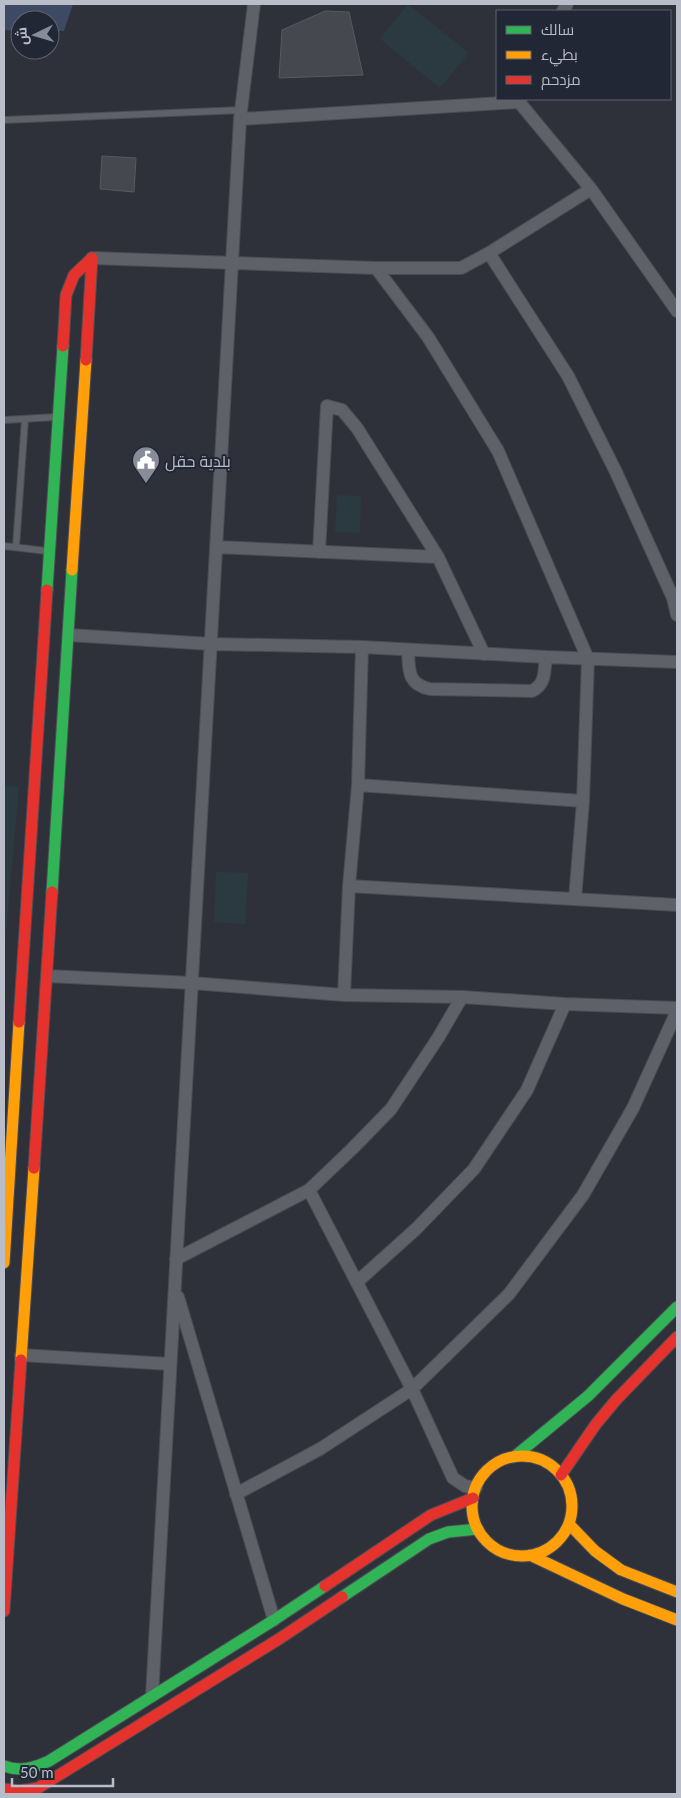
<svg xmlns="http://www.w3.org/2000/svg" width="681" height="1798" font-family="Lato,Cairo,sans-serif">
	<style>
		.green { fill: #2b3a40 }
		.water { fill: #3e4963 }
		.building { fill: #45484f; stroke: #565961 }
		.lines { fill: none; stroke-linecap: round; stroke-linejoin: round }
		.lane-casing { stroke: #4a4c53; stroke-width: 8 }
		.street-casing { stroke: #4a4c53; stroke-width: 14 }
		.fast-casing { stroke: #4a4c53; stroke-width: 13 }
		.slow-casing { stroke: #4a4c53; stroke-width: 13 }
		.jam-casing { stroke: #4a4c53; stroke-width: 13 }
		.lane { stroke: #5e6168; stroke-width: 6 }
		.street { stroke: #5e6168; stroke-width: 12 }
		.fast { stroke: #30b455; stroke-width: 11 }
		.slow { stroke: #ff9f0a; stroke-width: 11 }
		.jam { stroke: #e5322d; stroke-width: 11 }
		.labels { text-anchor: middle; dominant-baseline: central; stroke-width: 4; stroke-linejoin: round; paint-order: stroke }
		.poi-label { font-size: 16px; fill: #b9bdca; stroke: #212735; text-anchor: start }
	</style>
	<rect width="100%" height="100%" fill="#2e313a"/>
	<path class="green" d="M408 4 469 53 440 88 380 39Z
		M337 495 361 496 360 533 335 532Z
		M4 785 19 787 5 945H4Z
		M216 872 248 873 245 924 214 922Z"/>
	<path class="water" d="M4 4H73L64 31H50V20H20V31L5 30Z"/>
	<path class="building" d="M325 11 349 12 363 75 279 78 282 30Z
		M102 156 136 158 134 192 100 189Z"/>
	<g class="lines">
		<g class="lane-casing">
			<path id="lane" d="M4 120 242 110
				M4 420 56 417
				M4 546 47 551
				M16 547 25 419"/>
		</g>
		<g class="street-casing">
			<path id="street" d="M563 11 567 4
				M519 102 591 189 677 311
				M240 119 519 102 521 99
				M489 253 568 376 616 472 673 598 677 615
				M92 258 376 268H461L489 253 591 189
				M376 268 428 337 498 451 588 659 583 801
				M216 547 438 557
				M319 552 327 406 342 410 357 428 438 557 484 654
				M69 635 211 644 362 647 546 657 677 662
				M408 650C409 670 407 684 430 689L532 691C546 684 544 672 546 657
				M358 785 583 801 575 899
				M349 886 677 905
				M47 976 192 983 344 995 462 997 565 1004 677 1008
				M344 995 349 886 358 785 362 647
				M309 1190 412 1389 453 1478 465 1486 476 1488
				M176 1259 309 1190 352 1149 391 1109 438 1038 462 997
				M357 1282 416 1229 474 1169 527 1090 565 1004
				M178 1297 274 1620
				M21 1355 170 1364
				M236 1494 320 1449 412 1389 509 1294 583 1195 633 1108 677 1011
				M152 1696 240 119 254 4"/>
		</g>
		<g class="fast-casing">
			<path id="fast" d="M47 590 63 346
				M52 892 72 570
				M514 1457 588 1396 677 1307
				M342 1597 429 1539 448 1532 478 1529
				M4 1766C20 1772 34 1768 49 1761L274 1620 325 1586"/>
		</g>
		<g class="slow-casing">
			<path id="slow" d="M72 570 86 360
				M4 1263 19 1022
				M21 1360 34 1168
				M472 1506a50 50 0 1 1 100 0a50 50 0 1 1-100 0Z
				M569 1524 595 1551 621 1570 677 1592
				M530 1555 623 1599 677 1620"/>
		</g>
		<g class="jam-casing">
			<path id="jam" d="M63 346 66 295 74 275 92 258
				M86 360 92 258
				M19 1022 47 590
				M34 1168 52 892
				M561 1475 596 1424 616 1400 677 1337
				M325 1586 431 1515 473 1498
				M4 1611 21 1360
				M4 1789 19 1791 38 1788 279 1639 342 1597"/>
		</g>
		<use href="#lane" class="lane"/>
		<use href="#street" class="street"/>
		<use href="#fast" class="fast"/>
		<use href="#slow" class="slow"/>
		<use href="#jam" class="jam"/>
	</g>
	<defs>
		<g id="civic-pin" transform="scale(1.4375)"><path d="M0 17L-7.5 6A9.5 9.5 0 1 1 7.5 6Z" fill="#888c98" stroke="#212735"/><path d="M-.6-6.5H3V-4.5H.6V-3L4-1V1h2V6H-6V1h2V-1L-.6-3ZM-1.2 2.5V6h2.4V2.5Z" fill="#fff"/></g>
	</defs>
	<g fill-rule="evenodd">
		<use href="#civic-pin" x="146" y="460"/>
	</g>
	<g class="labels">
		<g class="poi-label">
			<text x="165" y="460">بلدية حقل</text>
		</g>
	</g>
	<rect width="681" height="1798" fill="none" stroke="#b9bdca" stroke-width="10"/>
	<rect x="496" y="10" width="175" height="90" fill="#212735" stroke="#5e6371"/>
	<rect x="506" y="26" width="25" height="8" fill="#30b455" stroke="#5e6371"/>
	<text x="541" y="35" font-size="15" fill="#b9bdca">سالك</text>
	<rect x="506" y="51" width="25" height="8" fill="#ff9f0a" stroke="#5e6371"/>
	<text x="541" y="60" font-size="15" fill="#b9bdca">بطيء</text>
	<rect x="506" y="76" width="25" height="8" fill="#e5322d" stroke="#5e6371"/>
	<text x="541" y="85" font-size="15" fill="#b9bdca">مزدحم</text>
	<g transform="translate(35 35) rotate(265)"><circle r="24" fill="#212735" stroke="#5e6371"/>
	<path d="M0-4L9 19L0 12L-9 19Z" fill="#888c98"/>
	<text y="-8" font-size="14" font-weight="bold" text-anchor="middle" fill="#b9bdca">ش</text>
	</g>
	<path d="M12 1778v8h101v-8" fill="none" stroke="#b9bdca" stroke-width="2.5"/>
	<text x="20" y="1778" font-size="15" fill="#b9bdca" stroke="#212735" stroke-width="4" paint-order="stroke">50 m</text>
</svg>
